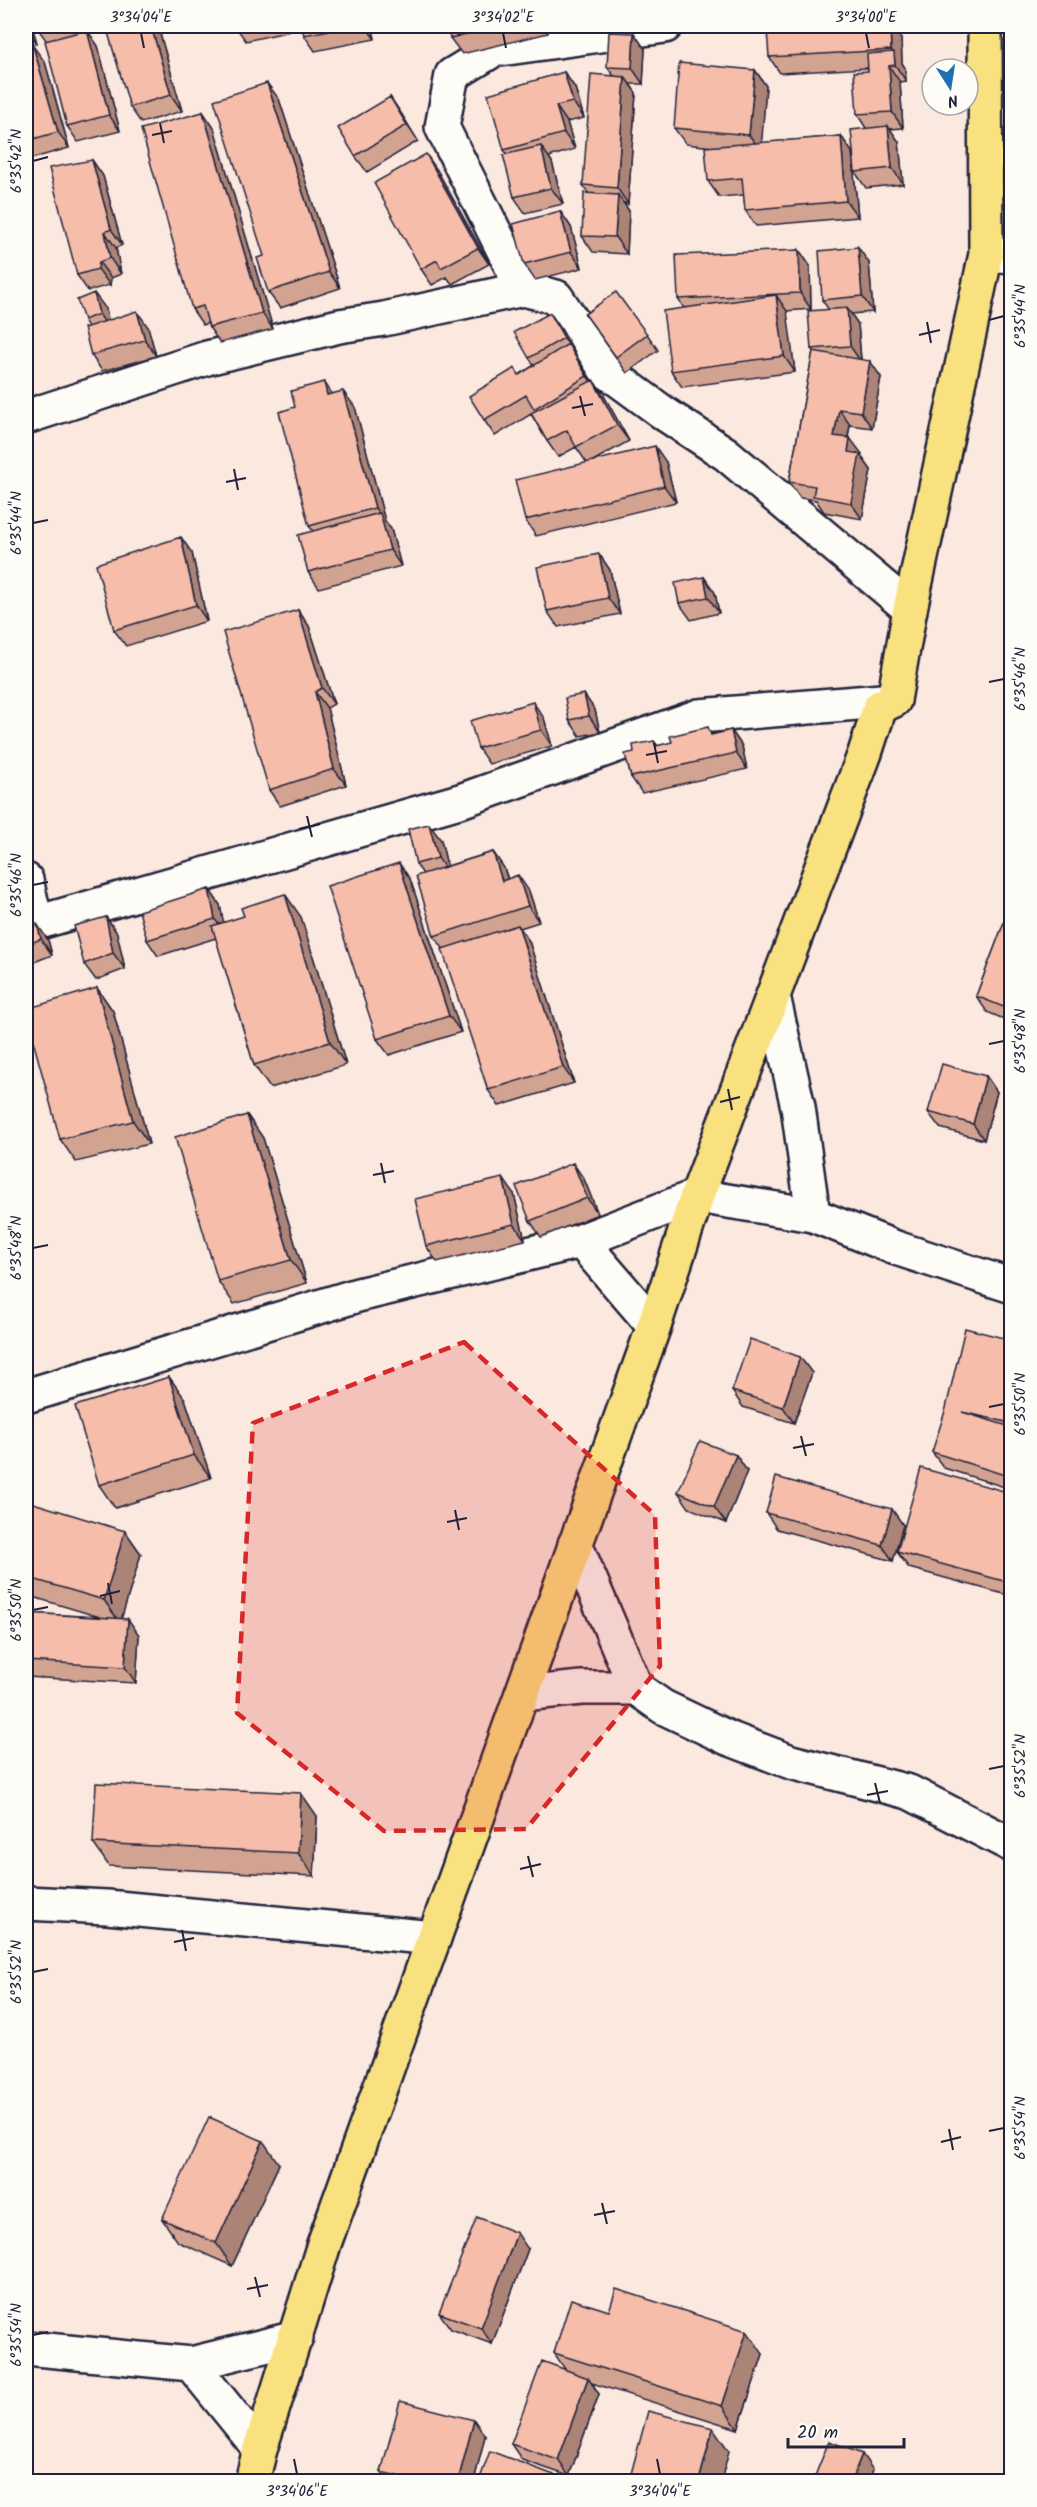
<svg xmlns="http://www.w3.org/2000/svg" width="1037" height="2507" font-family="Kalam,sans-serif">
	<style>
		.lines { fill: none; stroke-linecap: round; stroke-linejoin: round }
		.minor-casing { stroke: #22223b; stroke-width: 38 }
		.major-casing { stroke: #22223b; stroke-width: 38 }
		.minor { stroke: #fdfcf7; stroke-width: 33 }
		.major { stroke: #fae180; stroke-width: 33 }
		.wall { fill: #d3a392; stroke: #22223b; stroke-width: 1.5 }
		.shaded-wall { fill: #ac8477; stroke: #22223b; stroke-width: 1.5 }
		.building { fill: #f5bdaa; stroke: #22223b; stroke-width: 1.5 }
		.marked { fill: #d62828; fill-opacity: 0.2; stroke: #d62828; stroke-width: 4.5; stroke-dasharray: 12 8; stroke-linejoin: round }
		.ticks { fill: none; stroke: #22223b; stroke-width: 2 }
		.neatline { fill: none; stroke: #22223b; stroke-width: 2 }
		.ticks-label { font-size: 15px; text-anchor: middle; fill: #22223b }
	</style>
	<rect width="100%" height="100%" fill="#fbe9e0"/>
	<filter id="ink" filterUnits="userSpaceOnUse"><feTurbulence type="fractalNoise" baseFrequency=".0167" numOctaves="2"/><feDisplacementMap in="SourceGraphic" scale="12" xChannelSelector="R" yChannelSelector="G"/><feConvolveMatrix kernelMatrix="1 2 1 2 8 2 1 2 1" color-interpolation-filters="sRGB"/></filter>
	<g filter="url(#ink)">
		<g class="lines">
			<g class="minor-casing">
				<path id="minor" d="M986 254 1012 256
					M523 289 442 127 452 75 493 50 665 26
					M26 417 207 358 339 326 384 319 523 289 556 297 605 370 665 414 726 454 910 609
					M26 880 36 922
					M26 926 463 800 699 716 894 700
					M773 996 798 1107 813 1215
					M581 1241 654 1326
					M26 1396 358 1295 581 1241 697 1196 813 1215 896 1248 1012 1286
					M575 1544 636 1688 663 1707 728 1738 791 1762 909 1792 1012 1845
					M522 1694 582 1688H636
					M26 1903 107 1907 434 1938
					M26 2348 191 2364 296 2338
					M191 2364 260 2449"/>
			</g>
			<g class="major-casing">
				<path id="major" d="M252 2482 260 2449 324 2244 654 1326 697 1196 865 753 880 707 894 700 910 609 986 254 985 26"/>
			</g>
			<use href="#minor" class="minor"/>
			<use href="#major" class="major"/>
		</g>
		<path class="wall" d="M26 26H32L37 43 26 47Z
			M36 26H91L92 29 87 30 98 46 120 131 78 142 67 126 46 40Z
			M235 26H290L291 31 246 41Z
			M302 26H372L375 39 315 51 304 35Z
			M436 26H546L548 33 462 54 450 38 448 28 439 30Z
			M158 27 182 111 141 123 130 107Z
			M901 39 902 63 905 68 906 81 900 82 903 128 890 129 899 142 903 184 866 188 855 172 866 128 857 114 868 71 867 68 780 73 769 57Z
			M26 48 45 62 69 148 26 160Z
			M645 49 643 84H630L636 93 628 204 624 203 629 211 627 254 593 252 582 236 588 193 583 185 614 76 607 67Z
			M755 70 766 86 761 143 841 136 852 152 858 217 756 226 745 210 744 195 719 197 708 181 713 147 686 144 674 128Z
			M564 72 575 88 584 118 567 122 575 149 549 157 552 162 563 204 525 213 514 197 507 154 504 150Z
			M390 97 418 141 367 172 355 156Z
			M279 99 340 288 280 308 268 292 264 256Z
			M203 112 214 128 273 329 220 343 209 327 207 323 203 325 192 309Z
			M92 160 103 176 122 245 116 248 121 274 111 278 110 285 88 291 77 275Z
			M437 170 489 264 452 284 447 277 432 285 421 269Z
			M560 211 571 227 582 268 535 280 524 264Z
			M799 250 810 266 811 309 786 311 795 372 682 387 671 371 684 308 678 299Z
			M869 263 873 312 851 314 858 324 861 359 881 377 872 428 850 425 848 438 862 454 861 456 871 470 862 519 824 512 816 500 800 498 789 482 813 351 811 349 829 310 822 300Z
			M106 309 108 320 148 327 156 356 102 371 91 355 88 327 84 320Z
			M550 313 561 329 575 355 592 381 593 380 604 396 629 441 591 462H666L676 502 536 536 525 520 587 463 576 447 558 457 547 441 531 414 495 436 484 420 519 375 534 365 529 358Z
			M585 314 647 334 658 350 627 373Z
			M324 382 332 394 355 407 385 521 391 529 401 566 319 588 308 572 313 531 309 526 295 407Z
			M192 553 207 621 126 646 114 630Z
			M599 554 610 570 620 614 558 627 547 611Z
			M704 577 715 593 719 613 691 620 679 603Z
			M298 610 309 626 334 704 327 708 346 785 280 806 269 790Z
			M595 710 600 732 580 736 569 720Z
			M544 718 552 746 489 764 478 748Z
			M731 730 742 746 747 769 642 793 631 777 634 752 654 741 658 746Z
			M441 840 447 866 493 852 504 868 508 879 529 891 539 922 520 928 529 941 574 1083 499 1106 488 1090 443 948 434 936 423 874 416 864Z
			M410 879 461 1032 389 1055 377 1039Z
			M209 889 220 905 223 922 301 917 346 1065 270 1088 254 1065 216 938 158 956 147 940Z
			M1011 904V1022L987 1012 976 996Z
			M106 917 117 933 125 969 96 980 84 964Z
			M26 928 48 940 52 955 34 962 26 949Z
			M97 988 113 1011 149 1144 76 1162 60 1139Z
			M986 1076 997 1092 984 1140 940 1128 928 1112Z
			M247 1115 263 1138 307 1283 234 1304 218 1281Z
			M584 1179 598 1214 541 1237 530 1221Z
			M514 1194 525 1240 437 1262 426 1246Z
			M1011 1340V1489L944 1468 932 1452Z
			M812 1373 794 1423 743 1407 732 1391Z
			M169 1377 185 1399 211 1478 115 1508 99 1485Z
			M736 1455 747 1471 726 1523 689 1508 678 1492Z
			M1011 1493V1596L909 1568 897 1552Z
			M766 1513 903 1525 893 1561 777 1529Z
			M26 1515 125 1531 141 1554 121 1619 139 1635 136 1683 26 1677V1613L100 1617 26 1595Z
			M317 1816 314 1876 109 1866 93 1843Z
			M279 2164 232 2266 178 2242 162 2219Z
			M528 2249 492 2344 451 2329 439 2313Z
			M609 2311 763 2354 738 2429 592 2383 599 2394 569 2476 522 2460 511 2444 565 2369 554 2353Z
			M485 2436 474 2481H388L381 2472Z"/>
		<path class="shaded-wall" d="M26 26H32L37 43 26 27Z
			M151 26H157L158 27 182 111 171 95Z
			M365 26H372L375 39Z
			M543 26H546L548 33Z
			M890 26H891L901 39 902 63 905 68 906 81 895 65 894 54 891 50Z
			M87 30 98 46 120 131 109 115Z
			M634 33 645 49 643 84 632 68Z
			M33 46 45 62 69 148 58 132Z
			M889 66 900 82 903 128 892 112Z
			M755 70 766 86 761 151 749 135Z
			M564 72 575 88 584 118 573 102Z
			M625 77 636 93 628 204 617 188Z
			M267 83 279 99 340 288 329 272Z
			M390 97 401 113 418 141 407 125Z
			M556 106 567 122 575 149 564 133Z
			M203 112 214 128 273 329 262 313Z
			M888 126 899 142 903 184 892 168Z
			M841 136 852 152 858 217 846 201Z
			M541 146 552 162 563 204 551 188Z
			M426 154 437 170 489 264 478 248Z
			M92 160 103 176 122 245 111 229Z
			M618 195 629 211 627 254 615 237Z
			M560 211 571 227 582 268 571 252Z
			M105 232 116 248 121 274 110 258Z
			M858 247 869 263 873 312 862 296Z
			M799 250 810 266 811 309 800 293Z
			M99 262 111 278 110 285 98 269Z
			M94 293 106 309 110 330 99 314Z
			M776 295 787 311 795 372 784 356Z
			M847 308 858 324 861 362 850 346Z
			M137 311 148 327 156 356 145 340Z
			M550 313 561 329 576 354 564 338Z
			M568 344 579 360 599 392 587 376Z
			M870 361 881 377 872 428 861 412Z
			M593 380 604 396 629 441 617 425Z
			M324 382 335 398 327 395Z
			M343 391 355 407 385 521 391 529 401 566 390 550 381 517 375 508Z
			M839 409 850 425 845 452 834 436Z
			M850 438 862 454 861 456 871 470 862 519 851 503 848 452Z
			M655 446 666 462 676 502 664 486Z
			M181 537 192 553 207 621 196 605Z
			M599 554 610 570 620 614 608 598Z
			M704 577 715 593 719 613 708 597Z
			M298 610 309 626 334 704 322 688Z
			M315 692 327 708 346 785 334 769Z
			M584 694 595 710 600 732 589 716Z
			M533 702 544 718 552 746 541 730Z
			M731 730 742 746 747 769 736 753Z
			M429 824 441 840 449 874 438 858Z
			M493 852 504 868 513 897 502 881Z
			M399 863 410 879 461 1032 449 1016Z
			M518 875 529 891 539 922 528 906Z
			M209 889 220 905 226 935 215 919Z
			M285 894 301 917 346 1065 330 1042Z
			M106 917 117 933 125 969 113 953Z
			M37 924 48 940 52 955 41 939Z
			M518 925 529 941 574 1083 563 1067Z
			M97 988 113 1011 149 1144 133 1121Z
			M986 1076 997 1092 984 1140 973 1124Z
			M247 1115 263 1138 307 1283 291 1260Z
			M573 1163 584 1179 598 1214 587 1198Z
			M503 1178 514 1194 525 1240 514 1224Z
			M800 1357 812 1373 794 1423 783 1407Z
			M169 1377 185 1399 211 1478 194 1455Z
			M736 1455 747 1471 726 1523 714 1507Z
			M892 1509 903 1525 893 1561 882 1545Z
			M125 1531 141 1554 120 1623 104 1600Z
			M128 1619 139 1635 136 1683 125 1667Z
			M301 1793 317 1816 314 1876 298 1853Z
			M263 2141 279 2164 232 2266 216 2243Z
			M517 2233 528 2249 492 2344 481 2328Z
			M747 2331 763 2354 738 2429 722 2406Z
			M588 2378 599 2394 569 2476 558 2460Z
			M474 2420 485 2436 474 2481H458Z
			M713 2428 729 2451 721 2481H699Z
			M862 2454 873 2470 869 2481H851Z
			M554 2475 559 2481H552Z"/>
		<path class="building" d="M106 26H151L171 95 130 107Z
			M302 26H351L304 35Z
			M447 26H501L450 38Z
			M841 26H890L891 50 769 57 767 30Z
			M87 30 109 115 67 126 45 41Z
			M609 32 634 33 632 68 607 67Z
			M33 46 58 132 26 141V48Z
			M894 52 895 65 889 66 892 112 857 114 854 72 868 71 867 54Z
			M679 63 755 70 749 135 674 128Z
			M564 72 573 102 556 106 564 133 504 150 488 94Z
			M591 74 625 77 617 188 583 185Z
			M267 83 329 272 268 292 257 258 264 256 214 100Z
			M390 97 407 125 355 156 338 128Z
			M203 112 262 313 209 327 203 306 192 309 141 129Z
			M888 126 892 168 855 172 851 130Z
			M841 136 846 201 745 210 742 178 708 181 705 147Z
			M541 146 551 188 514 197 503 155Z
			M426 154 478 248 441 268 437 260 421 269 374 183Z
			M92 160 111 229 105 232 110 258 99 262 98 269 77 275 49 168Z
			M584 193 618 195 615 237 582 236Z
			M560 211 571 252 524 264 513 224Z
			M858 247 862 296 822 300 819 251Z
			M799 250 800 293 678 299 676 255Z
			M616 292 647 334 616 357 585 314Z
			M94 293 99 314 84 320 77 300Z
			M776 295 784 356 671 371 663 311Z
			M847 308 850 346 811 349 808 311Z
			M137 311 145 340 91 355 84 328Z
			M550 313 564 338 529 358 514 332Z
			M568 344 587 376 534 409 526 395 484 420 469 396 515 368 519 375Z
			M813 351 870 361 861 412 839 409 834 436 850 438 848 452 860 454 851 503 813 496 815 486 789 482Z
			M593 380 617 425 576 447 567 430 547 441 531 413Z
			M324 382 327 395 343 391 375 508 309 526 279 412 295 407 291 391Z
			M655 446 664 486 525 520 515 480Z
			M380 513 390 550 308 572 298 535Z
			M181 537 196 605 114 630 96 564Z
			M599 554 608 598 547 611 537 567Z
			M704 577 708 597 679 603 675 583Z
			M298 610 322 688 315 692 334 769 269 790 223 632Z
			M584 694 589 716 569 720 565 698Z
			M533 702 541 730 478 748 470 721Z
			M708 727 711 735 731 730 736 753 631 777 625 754 634 752 633 745 654 741 656 746 672 742 670 736Z
			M429 824 438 858 416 864 408 829Z
			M493 852 502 881 518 875 528 906 434 936 416 876Z
			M399 863 449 1016 377 1039 327 886Z
			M209 889 215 919 147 940 139 911Z
			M285 894 330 1042 254 1065 212 926 244 916 241 908Z
			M1011 904V1010L976 996Z
			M106 917 113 953 84 964 74 926Z
			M37 924 41 939 26 945V928Z
			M518 925 563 1067 488 1090 442 949Z
			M97 988 133 1121 60 1139 26 1015V1009Z
			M942 1064 986 1076 973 1124 928 1112Z
			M247 1115 291 1260 218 1281 175 1137Z
			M573 1163 587 1198 530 1221 516 1186Z
			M503 1178 514 1224 426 1246 415 1199Z
			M965 1328 1011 1340V1423L962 1412 1011 1427V1477L932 1452 946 1408Z
			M750 1339 800 1357 783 1407 732 1391Z
			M169 1377 194 1455 99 1485 75 1406Z
			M700 1441 736 1455 714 1507 678 1492Z
			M921 1468 1011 1493V1583L897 1552Z
			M776 1477 892 1509 882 1545 766 1513Z
			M30 1502 125 1531 104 1600 26 1577V1515Z
			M26 1613 128 1619 125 1667 26 1661Z
			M96 1783 301 1793 298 1853 93 1843Z
			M209 2117 263 2141 216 2243 162 2219Z
			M477 2217 517 2233 481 2328 439 2313Z
			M616 2289 747 2331 722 2406 554 2353 571 2299 609 2311Z
			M542 2361 588 2378 558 2460 511 2444Z
			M400 2401 474 2420 458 2481H418L381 2472Z
			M648 2411 713 2428 699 2481H629Z
			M829 2441 862 2454 851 2481H813Z
			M490 2451 554 2475 552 2481H479Z
			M912 2473 951 2481H911Z
			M571 2479 581 2481H570Z"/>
	</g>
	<path class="marked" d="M464 1342 655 1515 660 1666 526 1829 384 1831 237 1713 253 1423Z"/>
	<path class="ticks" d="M141 33 144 48M503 33 506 48M866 33 869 48M160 123 164 143M152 135 172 131M33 161 48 157M989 320 1004 316M927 322 931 343M919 335 940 330M580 396 585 416M572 408 593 404M234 469 238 490M226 482 246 478M33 523 48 520M989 682 1004 679M654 743 658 763M646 755 667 751M307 816 312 837M299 829 320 824M33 885 48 882M989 1044 1004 1041M728 1089 732 1110M720 1102 740 1097M381 1163 385 1183M373 1175 394 1171M33 1248 48 1245M989 1407 1004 1404M801 1436 806 1456M793 1448 814 1444M455 1510 459 1530M447 1522 467 1518M108 1583 112 1604M100 1596 120 1591M33 1610 48 1607M989 1769 1004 1766M875 1783 880 1803M867 1795 888 1791M528 1856 533 1877M520 1869 541 1864M182 1930 186 1951M174 1942 194 1938M33 1972 48 1969M949 2129 953 2150M989 2131 1004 2128M941 2142 961 2137M602 2203 607 2224M594 2215 615 2211M255 2277 260 2297M247 2289 268 2285M33 2335 48 2332M294 2459 297 2474M657 2459 660 2474"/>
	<rect width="1037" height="2507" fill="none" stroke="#fdfcf7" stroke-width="66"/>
	<g transform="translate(950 87) rotate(168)"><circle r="28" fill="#fdfcf7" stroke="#a5a5ac" stroke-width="1.5"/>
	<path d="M0-4.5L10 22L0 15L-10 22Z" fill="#1f6fb2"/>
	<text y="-9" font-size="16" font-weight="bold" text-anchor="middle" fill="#22223b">N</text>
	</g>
	<path d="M788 2438v9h116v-9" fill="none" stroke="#22223b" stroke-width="3"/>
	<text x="797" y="2438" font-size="18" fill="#22223b" stroke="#fdfcf7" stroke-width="4.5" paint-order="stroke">20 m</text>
	<rect x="33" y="33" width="971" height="2441" class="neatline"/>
	<g class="ticks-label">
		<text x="141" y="22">3°34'04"E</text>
		<text x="503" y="22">3°34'02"E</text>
		<text x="866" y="22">3°34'00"E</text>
		<text transform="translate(16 161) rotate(-90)" y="5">6°35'42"N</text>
		<text transform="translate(1020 316) rotate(-90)" y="5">6°35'44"N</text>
		<text transform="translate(16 523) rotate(-90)" y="5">6°35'44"N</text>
		<text transform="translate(1020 679) rotate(-90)" y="5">6°35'46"N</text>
		<text transform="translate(16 885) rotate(-90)" y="5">6°35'46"N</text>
		<text transform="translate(1020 1041) rotate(-90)" y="5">6°35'48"N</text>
		<text transform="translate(16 1248) rotate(-90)" y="5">6°35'48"N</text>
		<text transform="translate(1020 1404) rotate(-90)" y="5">6°35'50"N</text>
		<text transform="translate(16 1610) rotate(-90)" y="5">6°35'50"N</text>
		<text transform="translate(1020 1766) rotate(-90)" y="5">6°35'52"N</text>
		<text transform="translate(16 1972) rotate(-90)" y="5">6°35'52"N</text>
		<text transform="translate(1020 2128) rotate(-90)" y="5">6°35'54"N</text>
		<text transform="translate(16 2335) rotate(-90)" y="5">6°35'54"N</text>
		<text x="297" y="2496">3°34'06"E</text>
		<text x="660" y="2496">3°34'04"E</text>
	</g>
</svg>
